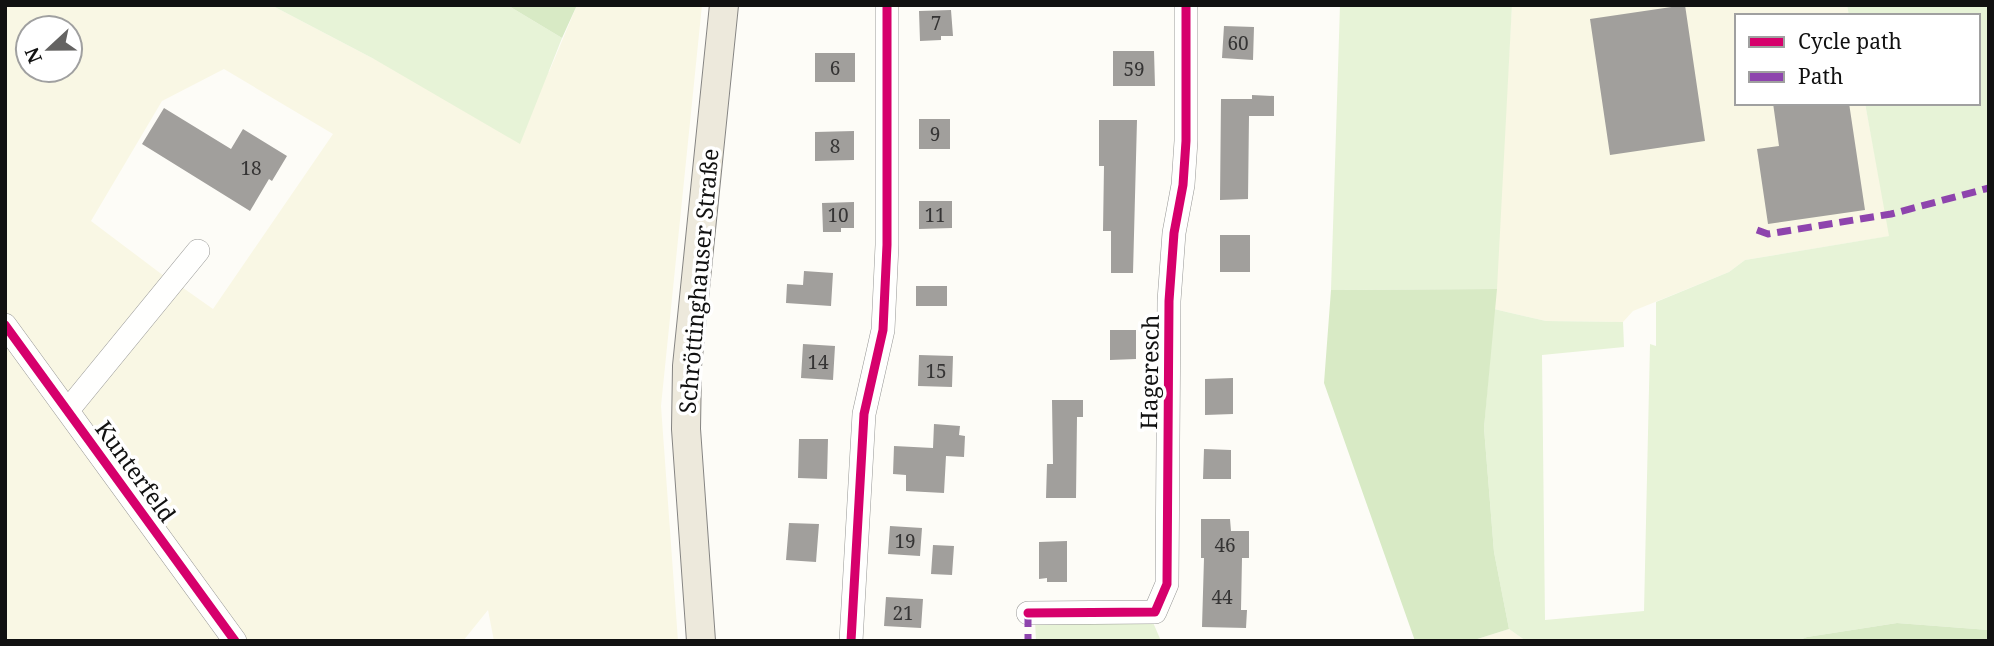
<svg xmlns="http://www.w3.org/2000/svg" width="1994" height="646" font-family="'Noto Serif',serif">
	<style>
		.farmland { fill: #f9f7e4; fill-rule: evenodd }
		.green { fill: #e7f3d7 }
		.forest { fill: #d8eac5 }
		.building { fill: #a19f9c }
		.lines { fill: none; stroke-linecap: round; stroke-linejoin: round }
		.minor-casing { stroke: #979795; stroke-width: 24 }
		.major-casing { stroke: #858482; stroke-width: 30 }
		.minor { stroke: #fffffe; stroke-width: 23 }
		.major { stroke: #ede9dc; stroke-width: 28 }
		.quiet { stroke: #8e44ad; stroke-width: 7; stroke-dasharray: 14 7; stroke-linecap: butt }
		.cycleway-casing { stroke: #fff; stroke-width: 13 }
		.cycleway { stroke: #d6006c; stroke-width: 9 }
		.labels { text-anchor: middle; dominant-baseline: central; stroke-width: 7; stroke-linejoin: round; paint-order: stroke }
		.number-label { font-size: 19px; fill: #353434 }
		.street-label { font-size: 23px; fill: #111; stroke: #fff }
	</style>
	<rect width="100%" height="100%" fill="#fdfcf7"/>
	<path class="farmland" d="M5 5H271L374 59 549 72 577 5H702L661 406 678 641H494L488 610 463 641H247L77 410 179 285 213 309 333 134 224 69 162 101 91 221 164 276 68 395 5 311ZM28 28H70V70H28Z
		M1512 5H1847L1849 16H1737V103H1865L1890 236 1745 260 1729 272 1633 311 1623 322 1546 321 1494 309Z
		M5 342 222 641H5Z
		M1509 629 1526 641H1471Z"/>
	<path class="green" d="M271 5H507L562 38 520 144 374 59Z
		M1340 5H1512L1497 289 1331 290Z
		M1847 5H1989V630L1897 623 1807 637 1797 641H1526L1509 629 1494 552 1484 428 1494 309 1546 321 1623 322 1624 347 1542 355 1545 620 1644 611 1650 344 1656 346V302L1729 272 1745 260 1889 236 1865 103H1978V16H1849Z
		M1035 620H1152L1161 641H1036Z"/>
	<path class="forest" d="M507 5H577L562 38Z
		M1497 289 1484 428 1494 552 1509 629 1471 641H1415L1324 383 1331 290Z
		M1897 623 1989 630V641H1797L1807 637Z"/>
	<path class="building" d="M1685 5 1705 141 1610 155 1590 19Z
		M951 10 953 36H941V40L920 41 919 11Z
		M1224 26 1254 27 1253 60 1222 58Z
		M1113 51H1154L1155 86H1113Z
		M815 53H855V82H815Z
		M1252 95 1274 96V116H1249L1248 199 1220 200 1221 99H1252Z
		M1773 103H1849L1865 210 1768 224 1757 149 1779 146Z
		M164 108 231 149 243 129 287 156 272 181 269 179 250 211 142 144Z
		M919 119H950V149H919Z
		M1099 120H1137L1133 273H1111V231H1103L1104 166H1099Z
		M854 131V160L815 161V132Z
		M919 201H952V228L919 229Z
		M854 202V228H841V232H823L822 203Z
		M1220 235H1250V272H1220Z
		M804 271 833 273 831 306 786 303 787 284 803 285Z
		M916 286H947V306H916Z
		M1110 330H1136V359L1110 360Z
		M803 344 835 346 833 380 801 378Z
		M919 355 953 356 952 387 918 386Z
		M1233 378V414L1205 415V379Z
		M1052 400H1083V417H1077L1076 498H1046L1047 464H1053Z
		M934 424 960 426 959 435 965 436 964 457 946 456 944 493 906 491V475L893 474 894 446 933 448Z
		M799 439H828L827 479 798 478Z
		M1204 449 1231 450V479H1203Z
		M1201 519H1230L1231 531H1249V558H1242L1241 610H1247L1246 628 1202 627 1204 558H1201Z
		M789 523 819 524 816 562 786 560Z
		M890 526 922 528 920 556 888 554Z
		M1067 541V582H1047V578L1039 579V542Z
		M933 545 954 546 952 575 931 574Z
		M886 597 923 599 921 628 884 626Z"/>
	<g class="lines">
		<g class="minor-casing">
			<path id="minor" d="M5 325 235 641
				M68 410 198 251
				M1028 613 1155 612 1167 584 1169 301 1174 233 1183 185 1186 141V5
				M851 641 864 414 883 330 887 245V5"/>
		</g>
		<g class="major-casing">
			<path id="major" d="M701 641 686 429 687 366 724 5"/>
		</g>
		<use href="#minor" class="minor"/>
		<use href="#major" class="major"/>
		<path class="quiet" d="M1757 230 1768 234 1891 214 1989 188
			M1028 613V641"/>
		<g class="cycleway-casing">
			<path id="cycleway" d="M5 325 235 641
				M1028 613 1155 612 1167 584 1169 301 1174 233 1183 185 1186 141V5
				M851 641 864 414 883 330 887 245V5"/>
		</g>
		<use href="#cycleway" class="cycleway"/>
	</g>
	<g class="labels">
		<g class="number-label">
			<text x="936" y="23">7</text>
			<text x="1238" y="43">60</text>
			<text x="835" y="68">6</text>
			<text x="1134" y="69">59</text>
			<text x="935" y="134">9</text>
			<text x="835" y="146">8</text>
			<text x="251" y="168">18</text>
			<text x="838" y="215">10</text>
			<text x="935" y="215">11</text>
			<text x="818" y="362">14</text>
			<text x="936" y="371">15</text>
			<text x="905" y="541">19</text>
			<text x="1225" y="545">46</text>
			<text x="1222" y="597">44</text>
			<text x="903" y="613">21</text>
		</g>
		<g class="street-label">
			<text transform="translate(698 281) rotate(-85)">Schröttinghauser Straße</text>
			<text transform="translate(1149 372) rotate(-89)">Hageresch</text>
			<text transform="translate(136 471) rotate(54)">Kunterfeld</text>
		</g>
	</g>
	<rect width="1994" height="646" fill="none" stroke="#111111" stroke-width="14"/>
	<rect x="1735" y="14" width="245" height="91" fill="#ffffff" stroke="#a0a0a0" stroke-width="2"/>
	<rect x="1749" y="37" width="35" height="10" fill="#d6006c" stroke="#a0a0a0" stroke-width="2"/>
	<text x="1798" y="49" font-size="21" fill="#111111">Cycle path</text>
	<rect x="1749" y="72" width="35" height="10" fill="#8e44ad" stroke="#a0a0a0" stroke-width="2"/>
	<text x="1798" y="84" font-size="21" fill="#111111">Path</text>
	<g transform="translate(49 49) rotate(248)"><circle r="33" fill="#ffffff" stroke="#a0a0a0" stroke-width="2"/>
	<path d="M0-5L12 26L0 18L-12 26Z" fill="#646362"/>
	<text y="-10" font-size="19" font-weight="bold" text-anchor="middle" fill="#111111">N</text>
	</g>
</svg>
